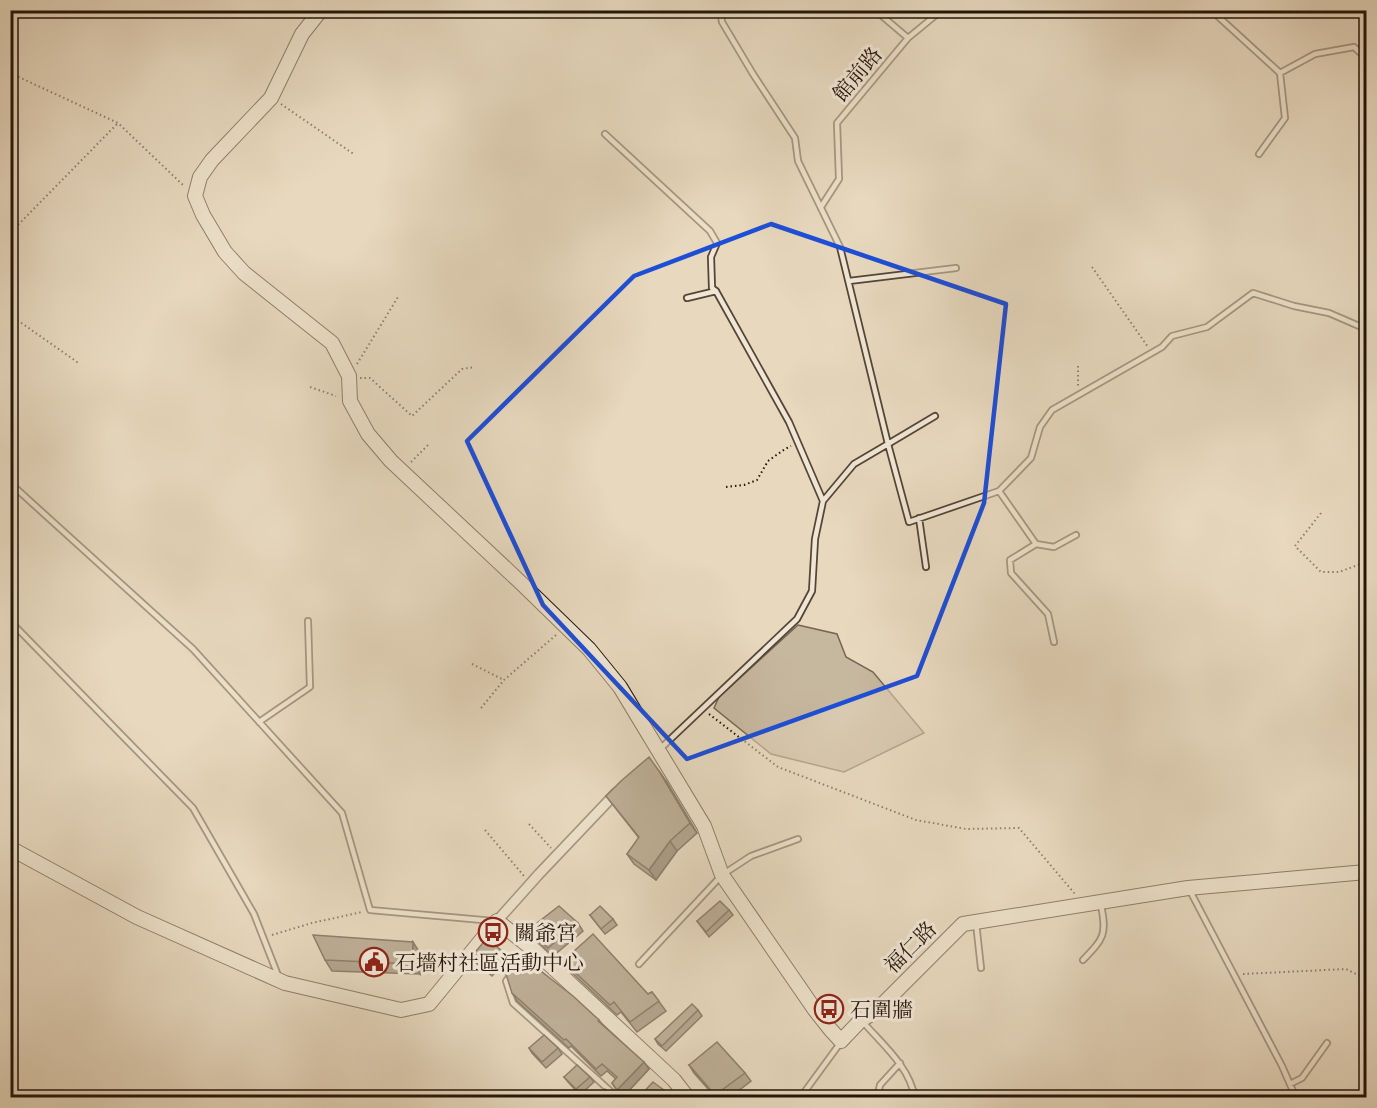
<svg xmlns="http://www.w3.org/2000/svg" width="1377" height="1108" font-family="'Libre Caslon Text','Noto Serif TC',serif">
	<style>
		.green { fill: #c6b79f; stroke: #756654; stroke-width: 1.5 }
		.lines { fill: none; stroke-linecap: round; stroke-linejoin: round }
		.lane-casing { stroke: #554536; stroke-width: 8 }
		.street-casing { stroke: #554536; stroke-width: 12 }
		.secondary-casing { stroke: #241408; stroke-width: 16 }
		.path { stroke: #241408; stroke-width: 2; stroke-dasharray: 1.5 3; stroke-linecap: butt }
		.lane { stroke: #efe6d5; stroke-width: 4.5 }
		.street { stroke: #efe6d5; stroke-width: 9 }
		.secondary { stroke: #efe6d5; stroke-width: 14 }
		.wall { fill: #766959; stroke: #241408; stroke-width: 1.5 }
		.shaded-wall { fill: #605548; stroke: #241408; stroke-width: 1.5 }
		.building { fill: #897a67; stroke: #241408; stroke-width: 1.5 }
		.marked { fill: none; stroke: #1d4ed8; stroke-width: 4.5; stroke-linejoin: round }
		.labels { text-anchor: middle; dominant-baseline: central; stroke-width: 6; stroke-linejoin: round; paint-order: stroke }
		.street-label { font-size: 21px; fill: #241408; stroke: #efe6d5 }
		.poi-label { font-size: 21px; fill: #241408; stroke: #efe6d5; text-anchor: start }
	</style>
	<rect width="100%" height="100%" fill="#e7d8be"/>
	<filter id="stains"><feTurbulence type="fractalNoise" baseFrequency=".00333" numOctaves="4"/><feColorMatrix values="0 0 0 0 .2 0 0 0 0 .09 0 0 0 0 .02 0 0 0 .5 -.17"/></filter>
	<radialGradient id="worn" r=".72"><stop offset=".6" stop-color="#630" stop-opacity="0"/><stop offset="1" stop-color="#630" stop-opacity=".3"/></radialGradient>
	<path class="green" d="M798 625 837 634 846 657 873 672 924 733 844 772 771 754 714 708 719 697Z"/>
	<g class="lines">
		<g class="lane-casing">
			<path id="lane" d="M720 10 722 22 753 74 795 138 798 161 840 247 888 444 935 416
				M875 10 908 38
				M1211 10 1280 73 1315 54 1354 47 1366 58
				M605 134 710 231 717 243 711 257 712 288 716 291 789 422 823 501
				M1259 154 1285 118 1280 73
				M821 207 839 179 837 123 908 38 942 10
				M849 281 956 268
				M687 298 716 291
				M10 483 193 649 342 813 370 910 494 921
				M999 491 1036 544 1010 560 1011 573 1048 614 1054 642
				M919 518 926 567
				M1036 544 1054 547 1076 535
				M10 621 193 808 254 914 279 978
				M259 722 310 687 308 621
				M660 749 797 619 812 591 815 539 823 501 854 464 888 444 909 522 999 491 1031 458 1040 427 1052 410 1162 347 1172 336 1207 327 1253 293 1294 306 1329 313 1366 329
				M1189 889 1282 1066 1296 1098
				M976 923 981 968
				M1083 960C1104 938 1107 935 1101 905
				M639 964 722 875 751 856 798 839
				M510 976 506 981 513 1003 618 1098
				M863 1022C883 1045 909 1066 915 1098
				M1290 1084 1302 1078 1327 1043
				M800 1098 841 1042
				M877 1098 880 1085 900 1063"/>
		</g>
		<g class="street-casing">
			<path id="street" d="M497 921 539 874 616 793"/>
		</g>
		<g class="secondary-casing">
			<path id="secondary" d="M321 10 302 34 271 98 212 160 200 177 195 196 203 215 225 252 244 273 332 343 349 376 350 401 368 434 391 461 519 581 589 649 620 687 704 826 722 875 815 1010 830 1029 841 1041 861 1020 875 1012 963 924 1188 888 1366 872
				M10 848 137 917 285 983 401 1010 429 1004 497 921 534 950 674 1080 688 1098"/>
		</g>
		<path class="path" d="M10 73 118 123 184 186
			M281 104 355 155
			M10 245 13 230 118 123
			M1092 267 1148 347
			M10 315 80 364
			M357 364 398 297
			M1078 366V387
			M360 378H370L412 416 462 369 475 367
			M310 387 336 396
			M411 462 430 443
			M726 487 744 485 757 480 768 461 785 449 791 446
			M1321 513 1295 546 1321 572H1339L1366 562
			M472 664 504 680
			M481 708 504 680 556 635
			M709 714 778 767 916 820 966 829 1019 828 1075 894
			M529 824 551 848
			M485 830 524 876
			M272 935 312 923 362 912
			M1243 974 1346 969 1366 979"/>
		<use href="#lane" class="lane"/>
		<use href="#street" class="street"/>
		<use href="#secondary" class="secondary"/>
	</g>
	<path class="wall" d="M666 781 697 833 677 851 656 880 634 864 627 854 639 838 606 796Z
		M729 910 733 915 709 937 697 921Z
		M590 915 613 919 617 925 605 934Z
		M578 923 583 931 553 956 534 938 528 930Z
		M420 953V974L332 971 325 960Z
		M472 956 514 963 542 972 599 1020 602 1024 649 1069 622 1098 612 1083 616 1079 607 1071 601 1076 571 1046 569 1048 517 1001 512 993 510 968 505 974 501 966 492 976 475 962Z
		M563 961 648 994 652 992 666 1011 637 1032 621 1012 617 1015 570 971Z
		M698 1010 702 1016 666 1051 658 1044 655 1039Z
		M529 1048H558L562 1054 546 1068 532 1053Z
		M689 1065 745 1073 751 1081 729 1098H716L694 1073Z
		M564 1077H590L594 1082 580 1095 568 1082Z"/>
	<path class="shaded-wall" d="M659 771 666 781 697 833 690 823Z
		M670 841 677 851 656 880 649 870Z
		M413 942 420 953V974L412 964Z
		M510 958 514 963 505 974 502 968Z
		M644 1062 649 1069 622 1098 617 1090Z"/>
	<path class="building" d="M649 757 659 771 690 823 670 841 649 870 627 854 639 837 606 796 621 781Z
		M720 901 729 910 706 932 697 921Z
		M559 906 578 923 548 948 528 930Z
		M600 906 613 919 601 929 590 915Z
		M593 934 648 994 652 992 659 1001 630 1022 614 1002 610 1005 563 961Z
		M313 935 413 942 412 964 325 960Z
		M487 938 510 958 502 968 498 960 488 970 472 956Z
		M523 955 539 968 538 969 573 996 599 1020 598 1021 644 1062 617 1090 612 1083 617 1077 602 1064 596 1069 566 1039 564 1040 512 993 506 974 511 966Z
		M692 1004 698 1010 662 1046 655 1039Z
		M544 1035 558 1048 542 1062 529 1048Z
		M717 1042 745 1073 715 1095 689 1065Z
		M577 1065 590 1077 576 1089 564 1077Z
		M653 1082 672 1096 671 1098H638Z
		M605 1089 611 1094H614L618 1098H598Z"/>
	<path d="M0 0H1377V1108H0ZM771 224 1006 304 984 503 917 676 687 759 543 605 467 441 634 276Z" fill="#e7d8be" fill-opacity=".55" fill-rule="evenodd"/>
	<path class="marked" d="M771 224 1006 304 984 503 917 676 687 759 543 605 467 441 634 276Z"/>
	<defs>
		<g id="bus-ring" transform="scale(1.5)"><circle r="9.5" fill="#efe6d5" stroke="#8f2418" stroke-width="1.5"/><path d="M-5-6H5V4H4V6H2V4H-2V6H-4V4H-5ZM-3.5-4V0h7V-4ZM-3.5 1.2v1.5H-2V1.2ZM2 1.2v1.5H3.5V1.2Z" fill="#8f2418"/></g>
		<g id="civic-ring" transform="scale(1.5)"><circle r="9.5" fill="#efe6d5" stroke="#8f2418" stroke-width="1.5"/><path d="M-.6-6.5H3V-4.5H.6V-3L4-1V1h2V6H-6V1h2V-1L-.6-3ZM-1.2 2.5V6h2.4V2.5Z" fill="#8f2418"/></g>
	</defs>
	<g fill-rule="evenodd">
		<use href="#bus-ring" x="493" y="932"/>
		<use href="#civic-ring" x="374" y="962"/>
		<use href="#bus-ring" x="829" y="1009"/>
	</g>
	<g class="labels">
		<g class="street-label">
			<text transform="translate(857 74) rotate(-50)">館前路</text>
			<text transform="translate(910 947) rotate(-45)">福仁路</text>
		</g>
		<g class="poi-label">
			<text x="514" y="932">關爺宮</text>
			<text x="395" y="962">石墻村社區活動中心</text>
			<text x="850" y="1009">石圍牆</text>
		</g>
	</g>
	<rect width="1377" height="1108" fill="none" stroke="#e7d8be" stroke-width="36"/>
	<rect x="12" y="12" width="1353" height="1084" fill="none" stroke="#241408" stroke-width="3"/>
	<rect x="18" y="18" width="1341" height="1072" fill="none" stroke="#241408" stroke-width="1.5"/>
	<rect width="100%" height="100%" filter="url(#stains)"/>
	<rect width="100%" height="100%" fill="url(#worn)"/>
</svg>
